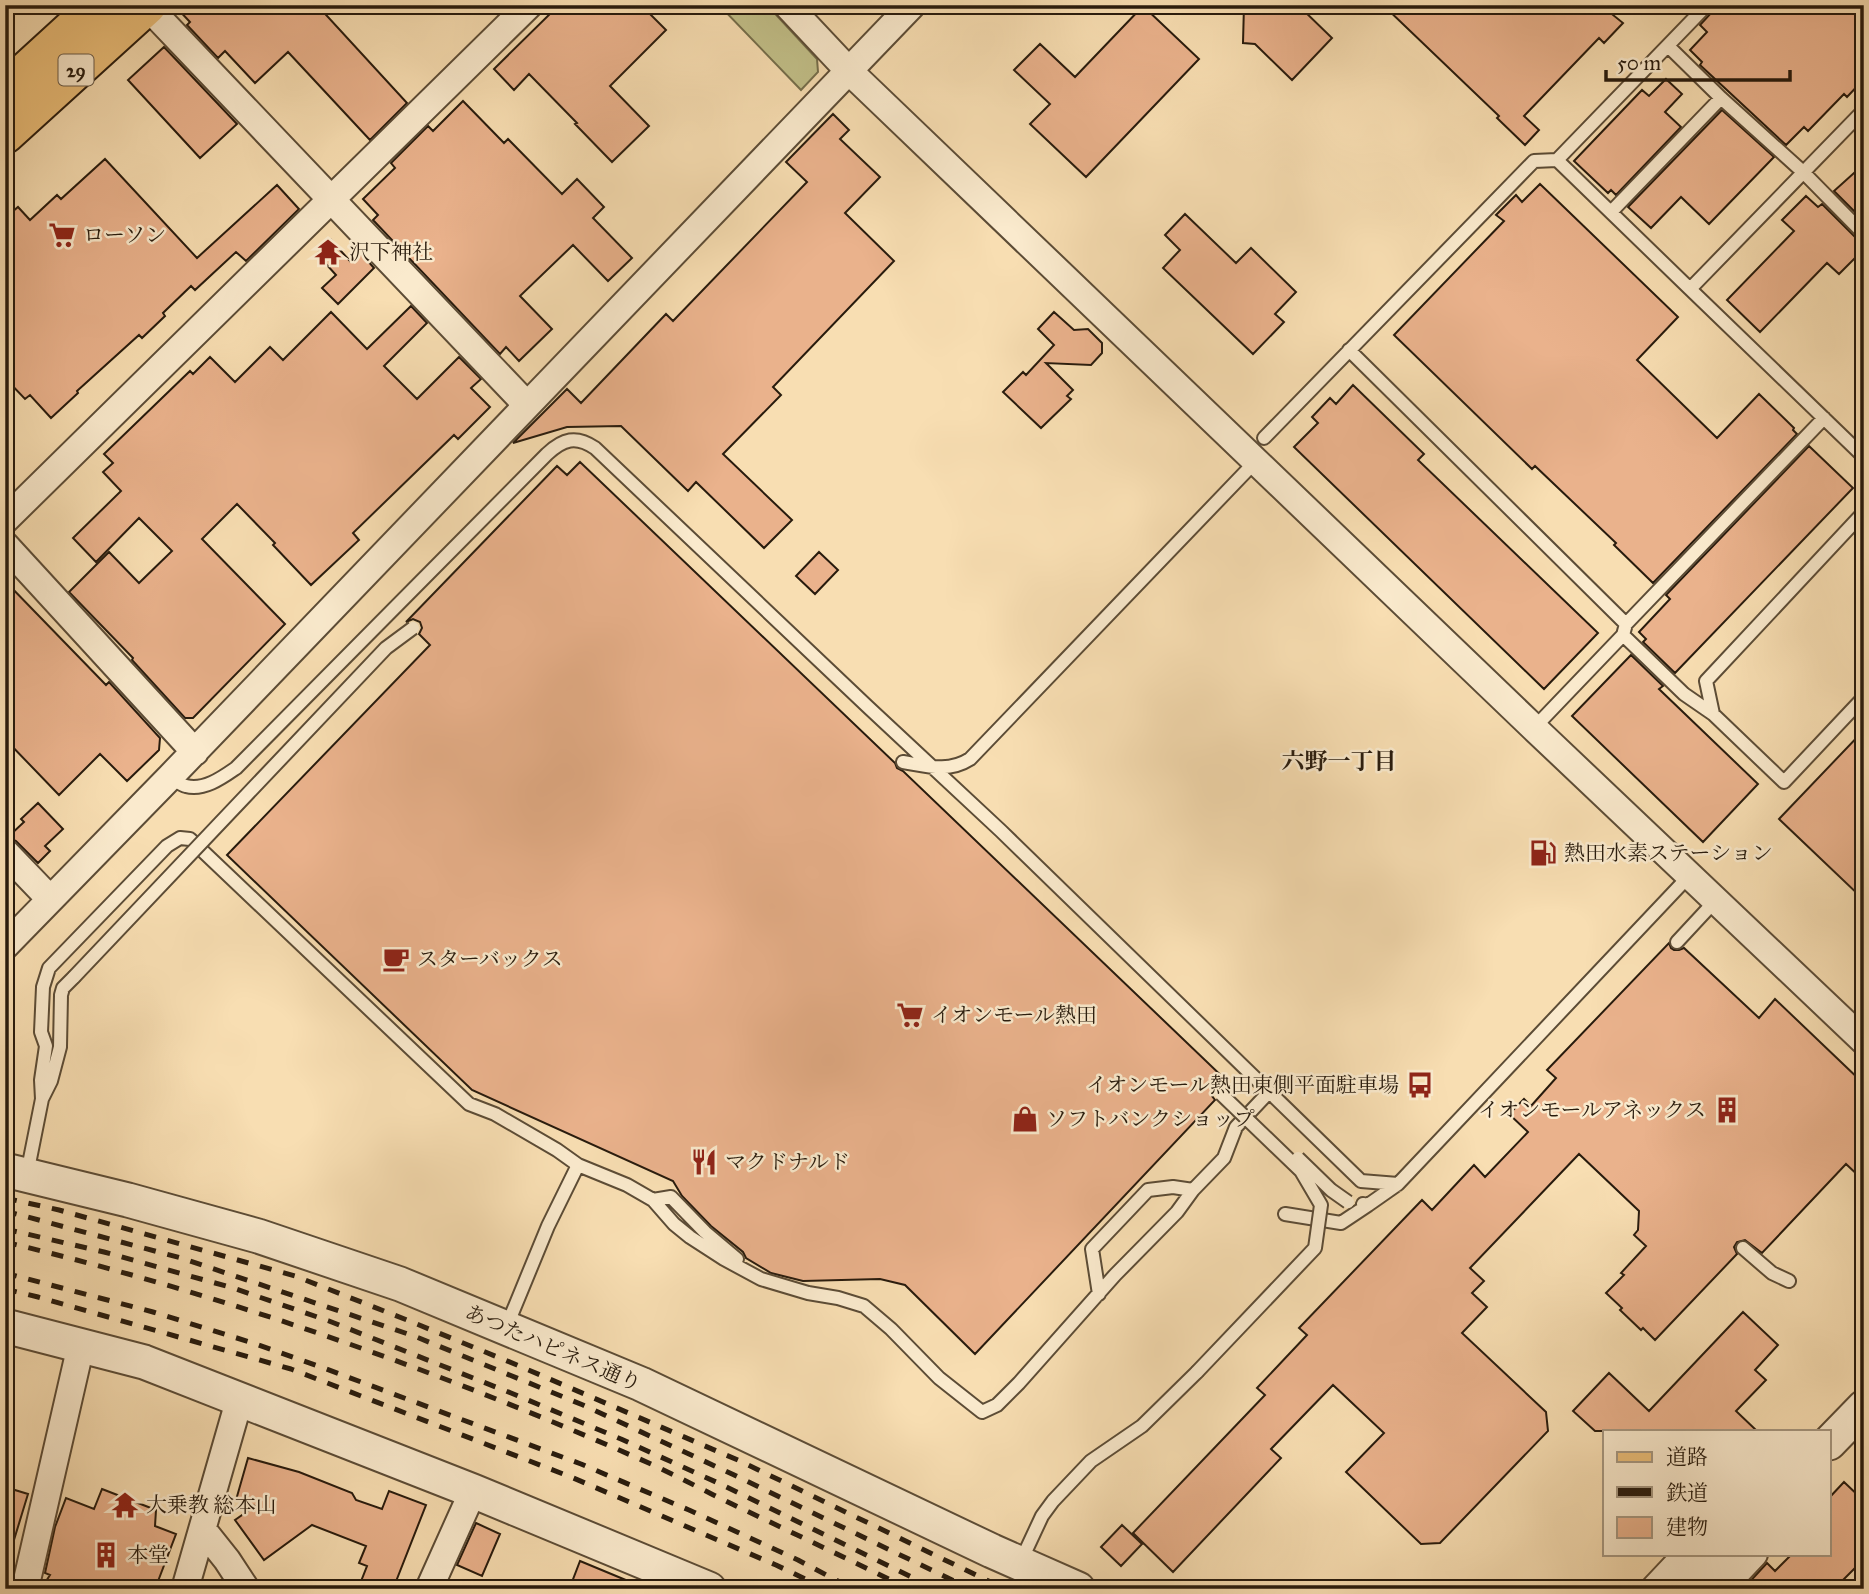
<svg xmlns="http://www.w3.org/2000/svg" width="1869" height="1594" font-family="'IM FELL Great Primer','Noto Serif JP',serif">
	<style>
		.green { fill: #c2c089; stroke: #756e4b; stroke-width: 2 }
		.building { fill: #eab28c; stroke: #281b0d; stroke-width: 2 }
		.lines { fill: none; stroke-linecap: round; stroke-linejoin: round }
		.service-casing { stroke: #5c4c36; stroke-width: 16 }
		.minor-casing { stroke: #5c4c36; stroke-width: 30 }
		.tertiary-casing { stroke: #5c4c36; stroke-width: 37 }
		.primary-casing { stroke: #281b0d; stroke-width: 42 }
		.service { stroke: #faeacd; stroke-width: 12 }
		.minor { stroke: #faeacd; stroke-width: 26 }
		.tertiary { stroke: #faeacd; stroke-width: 33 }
		.primary { stroke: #ecbf79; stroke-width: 38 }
		.rail { stroke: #281b0d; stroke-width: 5; stroke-dasharray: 12 12; stroke-linecap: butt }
		.service-bridge-casing { stroke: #5c4c36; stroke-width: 16; stroke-linecap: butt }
		.service-bridge { stroke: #faeacd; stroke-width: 12 }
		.labels { text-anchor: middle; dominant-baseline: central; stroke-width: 5; stroke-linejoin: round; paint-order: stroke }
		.shield { fill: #faeacd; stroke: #675947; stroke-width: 2 }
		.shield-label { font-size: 19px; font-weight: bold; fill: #281b0d }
		.poi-label { font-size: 21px; fill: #281b0d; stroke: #faeacd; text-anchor: start }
		.street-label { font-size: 21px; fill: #281b0d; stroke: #faeacd }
		.neighbourhood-label { font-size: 23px; font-weight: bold; fill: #281b0d; stroke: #faeacd }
	</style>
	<rect width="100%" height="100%" fill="#f8deb2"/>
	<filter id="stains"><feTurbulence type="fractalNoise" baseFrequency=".00286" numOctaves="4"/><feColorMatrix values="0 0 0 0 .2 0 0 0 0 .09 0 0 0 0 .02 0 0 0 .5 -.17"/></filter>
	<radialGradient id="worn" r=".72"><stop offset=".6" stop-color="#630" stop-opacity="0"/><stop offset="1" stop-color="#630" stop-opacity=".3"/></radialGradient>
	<path class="green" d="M719 5H767L817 59 818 72 801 90Z"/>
	<path class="building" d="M174 5H317L407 103 370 140 288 52 255 83 225 51 218 58 187 25 190 22Z
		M559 5H641L666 30 610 86 649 126 612 162 575 124 577 123 529 74 514 90 494 69Z
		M1244 5H1298L1332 38 1292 80 1255 44 1243 43Z
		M1383 5H1622L1613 15 1623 23 1604 43 1599 38 1524 116 1539 130 1525 145 1497 118 1499 116Z
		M1716 5H1864V79L1847 97 1844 94 1808 131 1804 127 1786 145 1700 65 1702 62 1690 50 1707 32 1700 25 1713 11Z
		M1143 6 1199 59 1086 177 1030 124 1050 104 1014 70 1040 44 1075 77Z
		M164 47 237 124 200 158 128 80Z
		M1666 79 1682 94 1665 112 1681 127 1616 195 1611 190 1608 193 1574 161 1642 90 1649 96Z
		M463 101 504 143 508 139 562 194 577 179 604 207 593 218 632 258 608 281 573 245 520 296 552 329 519 361 506 347 500 354 373 220 378 215 363 199 395 168 391 163 428 126 433 131Z
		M1722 110 1774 157 1709 224 1681 197 1651 228 1628 207Z
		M833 114 849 130 840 139 880 177 845 213 894 261 773 387 781 395 723 454 792 520 764 548 696 482 688 491 621 426 567 427 513 443 567 389 581 403 666 314 673 321 807 182 786 162Z
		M105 159 197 258 277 185 299 209 246 261 236 252 195 290 191 286 163 313 165 316 142 338 139 335 77 391 78 393 51 418 30 395 25 399 5 378V218L18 207 30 220 57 195 61 199Z
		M1864 164V221L1834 191Z
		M1540 184 1678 317 1637 360 1717 438 1759 394 1794 428 1793 430 1797 434 1653 583 1614 545 1616 543 1535 466 1532 469 1394 335 1504 221 1496 215 1516 195 1522 202Z
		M1806 196 1818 207 1822 204 1858 240 1864 243V249L1839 274 1827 263 1760 332 1727 300 1794 231 1782 220Z
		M1185 214 1236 263 1251 248 1296 292 1275 314 1284 322 1253 354 1163 268 1180 250 1165 235Z
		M331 240 350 261 360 252 374 268 338 304 322 288 336 275 317 254Z
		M411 306 427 323 384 366 417 399 459 357 481 379 471 388 490 407 458 439 454 435 353 533 359 540 311 585 273 545 275 543 237 504 202 539 285 624 193 718H185L132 660 133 658 69 592 109 552 139 583 172 551 139 518 96 562 73 538 121 491 103 472 113 463 104 454 190 371 193 374 210 357 235 382 270 347 283 360 331 312 367 349Z
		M1054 312 1074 330 1088 329 1102 343V353L1091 365 1046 363 1073 390 1067 396 1071 399 1041 428 1003 392 1023 372 1026 375 1054 345 1038 329Z
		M1353 385 1424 454 1418 460 1598 633 1544 689 1294 447 1318 423 1312 417 1330 398 1336 404Z
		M1809 446 1853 488 1675 673 1643 642 1646 639 1639 632 1670 599 1666 595Z
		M580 462 895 763 897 768 903 771 1230 1084 1227 1087 1219 1085 1214 1088 1212 1096 1215 1100 975 1354 905 1285 880 1279 803 1281 771 1273 746 1258 743 1252 711 1226 682 1196 673 1181 472 1090 227 855 430 645 419 634 422 628 420 622 413 619 406 622 557 466 567 475Z
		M819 552 838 570 815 594 796 576Z
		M5 581 106 685 109 682 160 738 159 750 127 781 100 754 59 795 5 739Z
		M1631 655 1663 686 1659 689 1758 784 1703 842 1572 716Z
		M1864 730V900L1779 819Z
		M38 803 63 829 45 846 50 851 38 863 16 841 8 837 24 822 21 819Z
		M1669 943 1671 948 1674 950H1679L1684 948 1759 1018 1775 999 1864 1084V1181L1846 1164 1762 1253 1745 1240 1737 1242 1734 1247 1737 1254 1655 1340 1643 1328 1641 1330 1620 1310 1622 1308 1606 1293 1624 1275 1621 1273 1646 1246 1634 1235 1638 1230 1639 1211 1579 1154 1470 1268 1484 1281 1472 1293 1487 1307 1462 1333 1546 1412 1548 1431 1440 1543 1421 1544 1346 1472 1384 1433 1333 1385 1271 1449 1281 1458 1173 1572 1133 1533 1265 1395 1257 1388 1307 1335 1299 1328 1422 1200 1432 1210 1474 1165 1485 1177 1528 1132 1509 1114 1524 1099 1531 1106 1556 1078 1547 1070Z
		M1743 1312 1778 1345 1755 1370 1766 1380 1736 1411 1757 1431H1595L1573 1411 1609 1373 1649 1411Z
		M248 1458 299 1472 352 1493 356 1500 382 1509 389 1491 426 1505 393 1589H358L367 1566 359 1563 366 1546 312 1525 264 1560 235 1520 255 1506 236 1500Z
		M1844 1482 1864 1501V1559L1834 1589H1743L1767 1563 1775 1571 1792 1554H1829V1498Z
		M5 1487 28 1494 10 1553H5Z
		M102 1489 156 1510 155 1526 176 1534 155 1589H41L50 1575 45 1573 55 1527 66 1498 94 1509Z
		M476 1523 500 1534 482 1576 457 1565Z
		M1122 1525 1142 1544 1121 1566 1101 1547Z
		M580 1561 645 1588V1589H589L572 1582Z"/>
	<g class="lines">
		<g class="service-casing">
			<path id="service" d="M1668 46 1721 98 1803 172 1864 234
				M1864 110 1690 289 1864 457
				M1557 160 1707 5
				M1611 212 1721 98
				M1349 350 1626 624 1824 418
				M1264 438 1534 161 1557 160 1690 289
				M1864 512 1706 681 1713 714 1784 782 1864 697
				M1623 635 1684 694 1713 714
				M1534 728 1623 635 1626 624
				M903 762C927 766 948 773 970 759L1256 461
				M170 777C175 780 181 785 186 786 204 791 223 777 236 768L547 454C563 439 576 435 595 448L868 707 1001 831 1361 1181 1398 1184 1690 875
				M1677 942 1716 900
				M42 1099 41 1080 46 1046 41 1032 43 987 49 968 167 846 180 838 190 839 469 1104 495 1114 557 1150 578 1165 627 1185 653 1200 674 1224 690 1237 724 1259 761 1279 808 1293 838 1298 864 1306 891 1329 939 1378 982 1412 997 1405 1019 1383 1115 1275 1177 1212 1193 1190 1224 1158 1236 1127 1269 1092
				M27 1174 42 1099 51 1081 60 1047 61 995 63 988 74 977
				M653 1200 671 1197 705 1232 737 1259
				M1363 1204 1368 1205 1398 1184
				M1285 1214 1341 1223 1368 1205
				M1743 1248 1772 1273 1789 1281
				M1099 1294 1092 1249 1148 1190 1173 1187 1193 1190
				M506 1328 548 1226 578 1165
				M1021 1561 1042 1516 1053 1501 1091 1461 1142 1426 1197 1372"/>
		</g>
		<g class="minor-casing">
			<path id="minor" d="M146 5 527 405
				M787 5 849 71 1534 728 1864 1041
				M5 520 529 5
				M5 545 195 752
				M5 852 50 899
				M5 946 170 777 912 5
				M203 1530 227 1560 246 1589
				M25 1589 81 1345
				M185 1589 239 1401
				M429 1589 473 1491
				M1654 1589 1687 1554
				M1721 1589 1754 1554"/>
		</g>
		<g class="tertiary-casing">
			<path id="tertiary" d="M5 1170 128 1200 258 1236 400 1284 641 1384 992 1551 1078 1589
				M5 1326 144 1362 473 1491 709 1589
				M1829 1443 1864 1407
				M1688 1589 1721 1554"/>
		</g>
		<g class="primary-casing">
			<path id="primary" d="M5 91 99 5
				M5 134 147 5"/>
		</g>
		<use href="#service" class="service"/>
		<use href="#minor" class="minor"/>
		<use href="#tertiary" class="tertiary"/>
		<use href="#primary" class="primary"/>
		<path class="rail" d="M5 1198 59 1210 295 1276 407 1320 517 1365 740 1461 1005 1589
			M5 1211 181 1258 414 1336 583 1405 732 1474 971 1589
			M5 1229 104 1252 233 1288 329 1321 511 1393 621 1439 716 1482 936 1589
			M5 1242C227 1295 443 1372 651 1464 679 1477 705 1491 732 1504 791 1532 850 1560 909 1589
			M5 1273 153 1312 253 1343 321 1367 581 1464 689 1510 798 1560 853 1589
			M5 1289 38 1297 291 1369 571 1477 776 1565 826 1589"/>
		<g class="service-bridge-casing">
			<path id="service-bridge" d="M74 977 386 648 413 628
				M1298 1158 1331 1190 1348 1202
				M1197 1372 1315 1248 1321 1205 1301 1171 1221 1094"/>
		</g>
		<use href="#service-bridge" class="service-bridge"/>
	</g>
	<defs>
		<g id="supermarket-bare" transform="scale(2.1)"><path d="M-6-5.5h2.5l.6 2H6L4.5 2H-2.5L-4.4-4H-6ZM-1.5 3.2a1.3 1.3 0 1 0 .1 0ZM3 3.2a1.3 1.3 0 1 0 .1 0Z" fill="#8f2418" stroke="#faeacd" stroke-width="2.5" paint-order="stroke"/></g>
		<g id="temple-bare" transform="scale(2.1)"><path d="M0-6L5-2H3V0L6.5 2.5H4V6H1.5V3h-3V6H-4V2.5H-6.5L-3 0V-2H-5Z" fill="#8f2418" stroke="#faeacd" stroke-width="2.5" paint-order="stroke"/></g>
		<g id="fuel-bare" transform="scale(2.1)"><path d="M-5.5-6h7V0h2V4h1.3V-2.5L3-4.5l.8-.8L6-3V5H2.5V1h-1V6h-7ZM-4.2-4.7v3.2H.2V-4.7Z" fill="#8f2418" stroke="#faeacd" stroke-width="2.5" paint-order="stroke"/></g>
		<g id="cafe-bare" transform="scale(2.1)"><path d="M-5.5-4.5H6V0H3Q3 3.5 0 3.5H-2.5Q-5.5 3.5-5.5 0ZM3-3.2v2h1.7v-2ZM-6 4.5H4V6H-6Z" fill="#8f2418" stroke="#faeacd" stroke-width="2.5" paint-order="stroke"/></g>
		<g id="bus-bare" transform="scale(2.1)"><path d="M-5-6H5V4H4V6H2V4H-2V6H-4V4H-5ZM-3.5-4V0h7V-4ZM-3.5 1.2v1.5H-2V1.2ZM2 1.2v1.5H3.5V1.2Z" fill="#8f2418" stroke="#faeacd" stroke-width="2.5" paint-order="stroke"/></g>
		<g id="building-bare" transform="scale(2.1)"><path d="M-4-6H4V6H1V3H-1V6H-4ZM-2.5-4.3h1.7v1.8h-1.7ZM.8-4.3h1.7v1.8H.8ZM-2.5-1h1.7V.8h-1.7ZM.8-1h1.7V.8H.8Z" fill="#8f2418" stroke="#faeacd" stroke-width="2.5" paint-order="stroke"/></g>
		<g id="shop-bare" transform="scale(2.1)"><path d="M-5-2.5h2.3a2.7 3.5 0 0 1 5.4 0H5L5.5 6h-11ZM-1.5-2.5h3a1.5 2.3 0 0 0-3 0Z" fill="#8f2418" stroke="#faeacd" stroke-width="2.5" paint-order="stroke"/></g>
		<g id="restaurant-bare" transform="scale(2.1)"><path d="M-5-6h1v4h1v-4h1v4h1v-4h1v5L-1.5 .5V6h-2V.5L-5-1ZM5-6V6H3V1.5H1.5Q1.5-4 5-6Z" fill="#8f2418" stroke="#faeacd" stroke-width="2.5" paint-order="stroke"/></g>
	</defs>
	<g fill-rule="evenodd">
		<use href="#supermarket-bare" x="62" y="235"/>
		<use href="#temple-bare" x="328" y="252"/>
		<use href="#fuel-bare" x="1543" y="853"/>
		<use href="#cafe-bare" x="396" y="959"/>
		<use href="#supermarket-bare" x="910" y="1015"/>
		<use href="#bus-bare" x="1420" y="1085"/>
		<use href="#building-bare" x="1727" y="1110"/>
		<use href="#shop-bare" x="1025" y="1119"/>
		<use href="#restaurant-bare" x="704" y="1162"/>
		<use href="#temple-bare" x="125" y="1505"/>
		<use href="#building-bare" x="106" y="1555"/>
	</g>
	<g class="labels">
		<rect class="shield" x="58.5" y="54.5" width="35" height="31" rx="5"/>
		<g class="shield-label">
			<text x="76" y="70">29</text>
		</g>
		<g class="poi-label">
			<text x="83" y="235">ローソン</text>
			<text x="349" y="252">沢下神社</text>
			<text x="1564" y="853">熱田水素ステーション</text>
			<text x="417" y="959">スターバックス</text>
			<text x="931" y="1015">イオンモール熱田</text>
			<text x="1399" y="1085" text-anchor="end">イオンモール熱田東側平面駐車場</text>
			<text x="1706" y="1110" text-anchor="end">イオンモールアネックス</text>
			<text x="1046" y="1119">ソフトバンクショップ</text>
			<text x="725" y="1162">マクドナルド</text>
			<text x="146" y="1505">大乗教 総本山</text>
			<text x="127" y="1555">本堂</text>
		</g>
		<g class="street-label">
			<text transform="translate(553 1348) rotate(23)">あつたハピネス通り</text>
		</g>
		<g class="neighbourhood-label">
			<text x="1339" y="761">六野一丁目</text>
		</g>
	</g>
	<rect width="1869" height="1594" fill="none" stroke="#f8deb2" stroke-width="28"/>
	<rect x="7" y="7" width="1855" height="1580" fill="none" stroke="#281b0d" stroke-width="3.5"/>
	<rect x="14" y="14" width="1841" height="1566" fill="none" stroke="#281b0d" stroke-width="2"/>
	<rect x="1603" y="1430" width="228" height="126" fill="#faeacd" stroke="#a69780" stroke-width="2"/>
	<rect x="1617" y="1452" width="35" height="10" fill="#ecbf79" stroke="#a69780" stroke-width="2"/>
	<text x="1666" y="1464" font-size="21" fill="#281b0d">道路</text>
	<rect x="1617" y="1487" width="35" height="10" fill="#281b0d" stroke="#a69780" stroke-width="2"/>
	<text x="1666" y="1500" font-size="21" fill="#281b0d">鉄道</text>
	<rect x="1617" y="1517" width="35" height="21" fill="#eab28c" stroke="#a69780" stroke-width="2"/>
	<text x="1666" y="1534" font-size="21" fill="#281b0d">建物</text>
	<path d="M1606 70v10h184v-10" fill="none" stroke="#281b0d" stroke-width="3.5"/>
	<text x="1617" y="70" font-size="21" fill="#281b0d" stroke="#faeacd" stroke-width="5" paint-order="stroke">50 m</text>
	<rect width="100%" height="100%" filter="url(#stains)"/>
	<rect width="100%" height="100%" fill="url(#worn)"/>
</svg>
